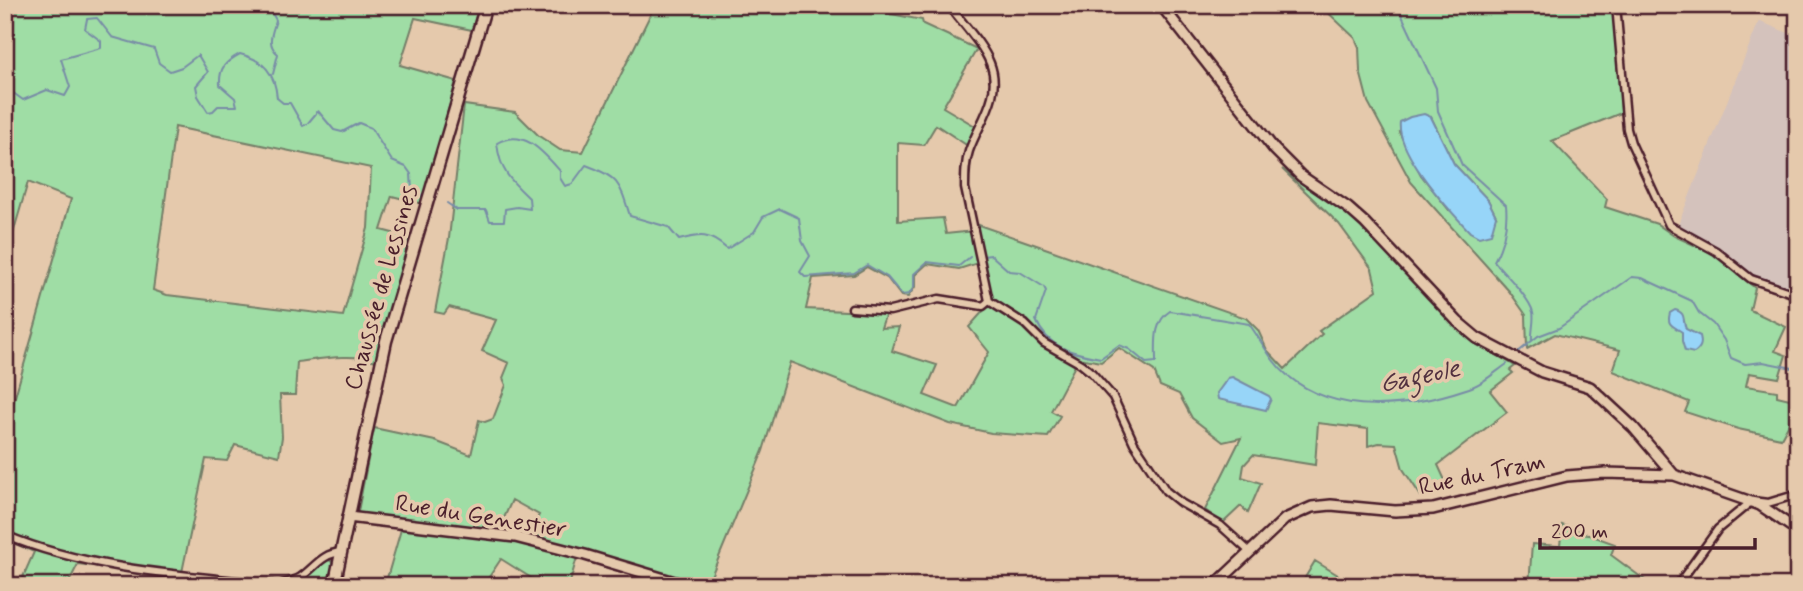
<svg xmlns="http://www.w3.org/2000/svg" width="1803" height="591" font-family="Mynerve,sans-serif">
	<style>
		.built { fill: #d4c2bc }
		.green { fill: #9fdda5; stroke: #747e68; stroke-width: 2; fill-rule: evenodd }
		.water { fill: #97d5f8; stroke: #788ca6; stroke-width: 2 }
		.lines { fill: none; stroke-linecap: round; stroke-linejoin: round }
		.stream { stroke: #788ca6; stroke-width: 2 }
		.street-casing { stroke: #4a1f2b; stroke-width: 11 }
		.secondary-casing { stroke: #4a1f2b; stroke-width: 14 }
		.primary-casing { stroke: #4a1f2b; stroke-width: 15 }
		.street { stroke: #e5c9ac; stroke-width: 6 }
		.secondary { stroke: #e5c9ac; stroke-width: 9 }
		.primary { stroke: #e5c9ac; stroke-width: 10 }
		.labels { text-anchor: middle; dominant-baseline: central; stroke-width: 7; stroke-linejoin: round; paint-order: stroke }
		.street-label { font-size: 24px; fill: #4a1f2b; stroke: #e5c9ac }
		.water-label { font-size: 26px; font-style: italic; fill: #523140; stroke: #e5c9ac }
	</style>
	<rect width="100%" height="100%" fill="#e5c9ac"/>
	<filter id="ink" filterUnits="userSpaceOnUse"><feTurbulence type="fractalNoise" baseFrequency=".0143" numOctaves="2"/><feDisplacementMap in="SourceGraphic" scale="14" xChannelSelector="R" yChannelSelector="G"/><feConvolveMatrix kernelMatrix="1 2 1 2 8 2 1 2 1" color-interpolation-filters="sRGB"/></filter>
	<g filter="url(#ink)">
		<path class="built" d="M1759 21 1798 37V292L1756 281 1726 253 1708 242 1676 230Z"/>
		<path class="green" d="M5 5H479L472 30 415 18 400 65 456 81 423 204 392 196 381 230 412 238 376 361C352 353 322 359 297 362L295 395H280L282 437 279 456 235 445 227 461 206 459 181 577 78 564 67 586H19L34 552 5 539V432L71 199 28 182 5 261ZM175 127 371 168 368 228 343 316 167 295 153 290Z
			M655 5H882L881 12 922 20 923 24 977 49 943 107 980 129 971 148 936 125 924 145 898 143V221L943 218 946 234 974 231 973 223 1246 318 1258 330 1267 350 1285 369 1322 334 1319 331 1377 290 1372 269 1339 224 1282 169 1346 212 1459 328 1475 342 1515 366 1510 370 1513 373 1490 391 1507 412 1438 465 1449 489 1421 496 1403 469 1396 444 1379 443 1368 446V429L1318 423 1315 465 1253 455 1244 465 1242 477 1261 483 1248 513 1241 506 1223 523 1205 510 1241 438 1223 442 1192 418 1179 394 1160 386 1154 371 1119 348 1101 362 1079 358 1051 411 1060 416 1048 437 991 433 950 424 790 362 763 451 707 586H675L577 557 569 586H544L501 559 483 586 385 585 402 526 356 522 374 428 435 441 471 455 479 420 485 422 493 419 506 385 503 378 509 363 482 351 496 320 449 307 444 314 435 312 449 238 464 105 515 112 539 136 560 150 583 152ZM981 262 993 300 969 327 989 352 958 408 924 395 937 365 892 351 899 327 881 328 886 313 806 309 813 278 854 275 867 267 887 278 901 296 908 297 915 287V275L927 264 959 269ZM512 500 539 515 525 543 495 538Z
			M1320 5H1611L1617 40 1621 113 1552 141 1607 199 1605 207 1657 224 1674 236 1714 254 1755 288 1750 310 1786 327 1775 351 1786 355 1779 378 1749 373 1746 386 1777 391V396L1798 401V407L1781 438 1738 429 1685 412 1689 402 1613 371 1620 350 1555 334 1527 349 1526 315 1509 291 1411 182 1368 102 1360 71 1359 47 1355 38ZM1431 117 1454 164 1488 200 1496 216 1449 210 1421 175 1399 132Z
			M1562 525 1615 544 1611 555 1653 586H1529L1532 544 1560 546Z
			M327 559 335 563 331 586H285L301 581 319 563Z
			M1315 561 1356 586H1300Z"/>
		<path class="water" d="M1424 114 1431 117 1454 164 1488 200 1496 216 1491 234 1479 237 1470 232C1449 210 1396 153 1400 122L1410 117Z
			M1675 310C1687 313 1682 320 1686 329L1700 336C1702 344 1701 348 1694 353L1685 351 1682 341V332C1674 326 1666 326 1670 313Z
			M1232 377 1269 396 1271 399 1266 410 1218 399 1217 393 1228 378Z"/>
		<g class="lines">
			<path class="stream" d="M267 5 276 20C272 34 266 44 278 54L273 74
				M1397 5 1436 88 1438 111 1462 165 1506 205C1508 226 1504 243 1494 261 1504 273 1529 297 1533 312 1535 320 1531 332 1532 341
				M5 87 23 100 47 90 65 96 70 87 61 59 101 48V41L85 29 87 19 97 18 112 37 154 49 159 63 170 71 182 67 198 55 208 72 196 86 198 96 208 112 213 111 218 106H237L235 98 220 85C219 68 225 62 240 54 264 60 275 73 277 98L283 103H290L303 126 308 123 318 111 334 130 342 132 359 123 371 128 392 161 406 167 411 174 412 191 422 195
				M447 203 457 210H486L490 221H504L505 209 517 207 530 209 529 198C510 180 500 171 497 143 524 128 543 152 560 171V178L565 186 572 184 586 165C619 177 620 184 630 216L668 227 679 240C701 234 709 233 727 249L754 232 763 217 780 209 799 218 802 241 810 256 800 272 805 277 854 273 867 265 887 277 902 295 909 294 914 287V274L927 262 959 266 970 257
				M983 256 991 255 1009 271 1020 272 1044 287 1046 291 1036 320C1048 349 1073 353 1101 358L1119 345 1129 349 1146 363 1156 362C1156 343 1153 322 1170 311L1249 324C1262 341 1270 361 1287 375 1337 417 1409 408 1466 389 1481 385 1494 373 1507 364
				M1517 353 1538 336 1559 328 1632 277 1642 278 1692 301 1699 313 1713 324 1724 340 1731 358 1745 364 1763 362 1798 369"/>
			<g class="street-casing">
				<path id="street" d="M949 5C962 23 982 43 990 63 1003 96 979 122 969 151 965 163 965 175 965 188L989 301 1025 324 1044 343 1081 364 1092 373 1113 397 1134 443 1166 491 1181 503 1220 525 1250 552
					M1616 5 1627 129 1631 143 1669 225 1716 251 1751 279 1798 295
					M852 308 890 311 939 299 983 306 989 301
					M5 535C87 570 190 576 278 585 285 583 295 581 301 577 316 566 322 554 341 552
					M1677 586 1718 529 1752 501 1768 503 1798 494"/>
			</g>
			<g class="secondary-casing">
				<path id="secondary" d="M1161 5 1274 149 1301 176 1348 208 1365 223 1458 322 1477 338 1542 372 1590 387 1633 427 1674 475
					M348 517 515 537 585 555 688 586
					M1214 586 1285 519 1312 507 1331 505 1395 511 1433 509 1567 476 1605 473 1674 475 1760 505 1798 531"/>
			</g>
			<g class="primary-casing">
				<path id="primary" d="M334 586 386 341 486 5"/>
			</g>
			<use href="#street" class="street"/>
			<use href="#secondary" class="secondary"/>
			<use href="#primary" class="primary"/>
		</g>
	</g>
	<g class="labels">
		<g class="street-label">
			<text transform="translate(382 288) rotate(-74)">Chaussée de Lessines</text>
			<text transform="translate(1482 475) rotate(-12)">Rue du Tram</text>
			<text transform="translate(481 517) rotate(9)">Rue du Genestier</text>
		</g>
		<g class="water-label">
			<text transform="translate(1420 377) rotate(-12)">Gageole</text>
		</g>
	</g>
	<rect width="1803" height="591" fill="none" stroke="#e5c9ac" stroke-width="28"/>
	<rect x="14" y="14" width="1775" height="563" fill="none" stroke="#4a1f2b" stroke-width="2.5" filter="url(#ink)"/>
	<path d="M1540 538v10h215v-10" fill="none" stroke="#4a1f2b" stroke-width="3.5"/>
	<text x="1551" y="538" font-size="21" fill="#4a1f2b" stroke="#e5c9ac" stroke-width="5" paint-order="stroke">200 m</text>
</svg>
